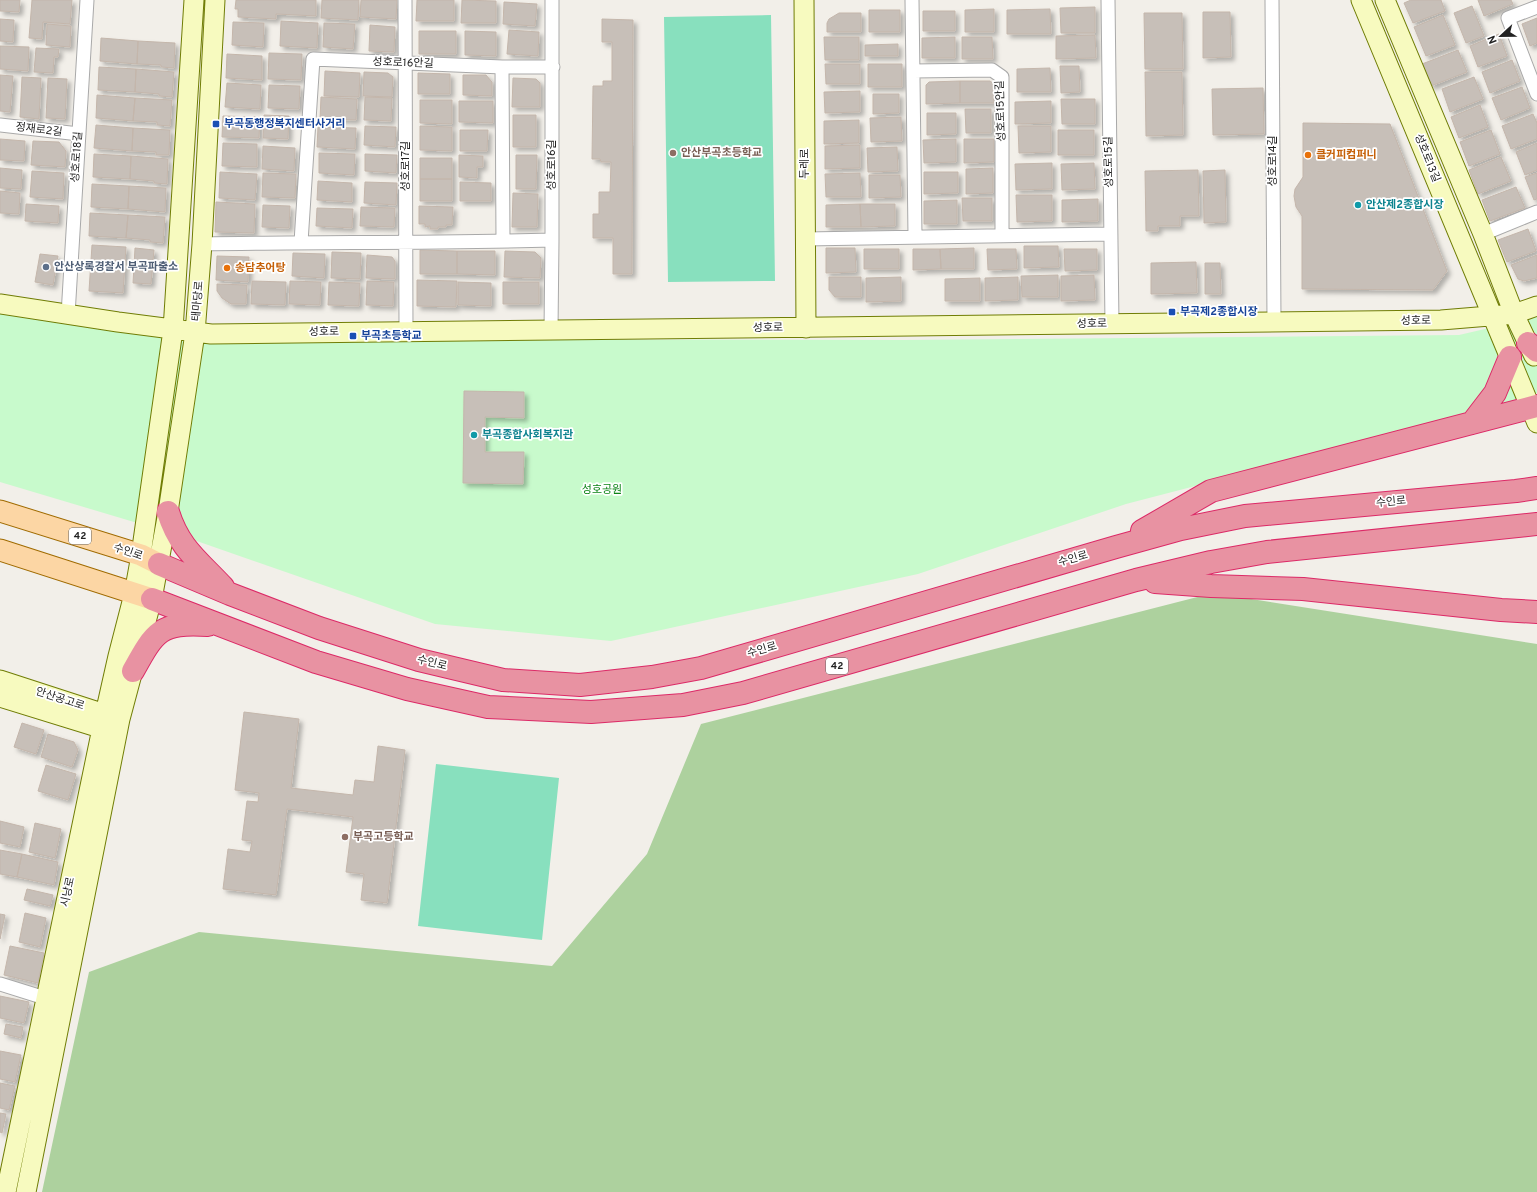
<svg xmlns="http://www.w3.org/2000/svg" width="1537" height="1192" font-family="Overpass,'Noto Sans KR',sans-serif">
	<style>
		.forest { fill: #add19e }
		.park { fill: #c8facc }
		.pitch { fill: #88e0be }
		.building { fill: #c7bfb8; stroke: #c4b6ab; filter: url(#shadow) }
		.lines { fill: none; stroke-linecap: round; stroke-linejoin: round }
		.street-casing { stroke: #a9a9a9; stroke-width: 15 }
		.secondary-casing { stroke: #707d05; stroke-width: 21 }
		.primary-casing { stroke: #a06b00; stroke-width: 23 }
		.highway-casing { stroke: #dc2a67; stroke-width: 24 }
		.street { stroke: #fff; stroke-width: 13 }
		.secondary { stroke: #f7fabf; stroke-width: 19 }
		.primary { stroke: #fcd6a4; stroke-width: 21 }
		.highway { stroke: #e892a2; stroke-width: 22 }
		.transit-dot { fill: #1a4fb4; stroke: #fff; stroke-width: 1.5 }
		.education-dot { fill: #8d6e63; stroke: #fff; stroke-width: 1.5 }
		.food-dot { fill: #e8710a; stroke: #fff; stroke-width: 1.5 }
		.culture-dot { fill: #0f9aa8; stroke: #fff; stroke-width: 1.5 }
		.service-dot { fill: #5c6f8a; stroke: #fff; stroke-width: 1.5 }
		.labels { text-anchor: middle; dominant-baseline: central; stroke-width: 3.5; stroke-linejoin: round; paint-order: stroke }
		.shield { fill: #fff; stroke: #646464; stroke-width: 1 }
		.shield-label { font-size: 10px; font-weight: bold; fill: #222 }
		.street-label { font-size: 11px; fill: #222; stroke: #fff }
		.transit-label { font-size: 11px; font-weight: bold; fill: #164399; stroke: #fff; text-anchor: start }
		.education-label { font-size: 11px; font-weight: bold; fill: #785e54; stroke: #fff; text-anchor: start }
		.food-label { font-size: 11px; font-weight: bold; fill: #c56008; stroke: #fff; text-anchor: start }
		.culture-label { font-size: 11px; font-weight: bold; fill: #0d838f; stroke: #fff; text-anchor: start }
		.service-label { font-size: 11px; font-weight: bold; fill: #4e5e75; stroke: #fff; text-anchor: start }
		.park-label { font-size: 11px; fill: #0c8416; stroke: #fff }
	</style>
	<defs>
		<filter id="shadow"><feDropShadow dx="3.5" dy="3.5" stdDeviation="2" flood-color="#0004"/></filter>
	</defs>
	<rect width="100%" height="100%" fill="#f2efe9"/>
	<path class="forest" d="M1213 593 1537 644V1192H42L89 972 199 932 552 966 647 854 701 724Z"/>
	<path class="park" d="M0 311 212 339 904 340 1459 335 1537 317V393L1465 416 1126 504 918 574 611 641 435 624 191 539 0 482Z"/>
	<path class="pitch" d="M771 15 775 281 668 282 664 17Z
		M436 764 559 778 542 940 418 926Z"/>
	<path class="building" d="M0 0H20L19 12 0 11Z
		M32 0H72L70 24 43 22 42 39 29 38Z
		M236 0H316V16L276 14V19L238 17V9H235Z
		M322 0H359L358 20 321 18Z
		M361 0H397L396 19 360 17Z
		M417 0H454V21H416Z
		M462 0 496 1V23H461Z
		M1411 0H1441L1445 11 1413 23 1404 3Z
		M1478 0H1511L1513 4 1484 16Z
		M504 2 537 4 535 26 503 24Z
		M1472 6 1484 36 1466 43 1454 13Z
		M1095 7V33H1061L1060 8Z
		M994 9V32H965V10Z
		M1050 9 1051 34H1007V10Z
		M869 10H900V32H869Z
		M923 11H955V31H923Z
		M1203 12H1230L1231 57 1203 58Z
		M839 13H861V32H827V23L829 19Z
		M1144 13H1182L1183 69H1145Z
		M1443 15 1455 45 1426 56 1414 27Z
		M1537 18V43L1530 46 1522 24Z
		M0 19 14 20 13 42 0 41Z
		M602 19 633 20 632 274H613V238H593V214H599V192H610L611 162H601L600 159H592L593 86H603V81H612V42H602Z
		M281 21 318 23 317 48 280 46Z
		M233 22 264 23 263 47 232 45Z
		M324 23 355 24 353 49 323 47Z
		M47 24 71 26 70 47 46 45Z
		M370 25 395 27 394 52 369 51Z
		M509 30 539 32 538 56 507 54Z
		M419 31H456V54H419Z
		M465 31 496 32V56L465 55Z
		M1499 34 1507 56 1478 67 1470 46Z
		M1095 35 1096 58 1056 59V36Z
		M824 37H859V60H825Z
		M955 37V58H922V38Z
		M962 37H992L993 59H962Z
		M101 38 138 41 137 64 100 61Z
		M138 41 175 43 174 68 161 67V65L137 64Z
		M898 44V56H865V45Z
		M0 46 29 47 28 71 0 69Z
		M36 48 59 49 58 57H54L53 73 34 72Z
		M1458 50 1467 72 1431 86 1422 64Z
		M269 53 302 54 301 80 268 79Z
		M227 54 262 56V80L226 78Z
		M1512 60 1520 81 1490 93 1482 72Z
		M825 64H860V84H826Z
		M868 64H902V87H868Z
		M1060 66H1079L1080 92 1061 93Z
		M99 67 136 69 135 92 98 90Z
		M1050 68 1051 92H1017V69Z
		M136 69 174 72 172 97 159 96V94L135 92Z
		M325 71 360 73 359 97 324 96Z
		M364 72 388 73 393 77 392 97 363 96Z
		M1145 72H1182L1183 135 1146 136Z
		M418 73 450 74V94H418Z
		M0 75 13 76 10 112 0 111Z
		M463 75H486L492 82V96L463 95Z
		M22 77 41 78 39 119 20 117Z
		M1474 77 1483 99 1450 112 1442 89Z
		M48 78 67 79 65 119 46 118Z
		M513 78 536 79 540 83V107H512Z
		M960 81H990L994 84V103H960Z
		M960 81V103L926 104V85L929 82Z
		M227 83 261 85 260 109 225 107Z
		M269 85 300 86 299 109 268 108Z
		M1522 87 1530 108 1501 120 1492 98Z
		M1263 88 1264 134 1213 135 1212 89Z
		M860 91V112L825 113 824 92Z
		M873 94H899V113L873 114Z
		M97 95 135 98 133 121 96 118Z
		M321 97 357 99 356 120 320 119Z
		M365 97 392 98 391 121 364 120Z
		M135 98 172 100 170 126 157 125V122L133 121Z
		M1061 99H1095V124H1062Z
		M420 100H452V124L420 123Z
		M459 101H493V123L459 122Z
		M1051 101V123L1015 124V102Z
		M1480 105 1488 127 1459 138 1451 117Z
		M965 109H991V133H966Z
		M927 113H956V134L927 135Z
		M1533 114 1537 123V139L1511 149 1502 126Z
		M264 115 289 116 288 139 263 138Z
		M513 115H536V147H513Z
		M223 116 260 117 259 138 222 137Z
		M901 117 902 141 871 142 870 118Z
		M859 120V143L824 144V121Z
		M1303 123 1390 124 1447 271 1433 290 1302 289V216L1296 207 1294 196 1295 189 1303 177Z
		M96 125 133 128 132 151 94 148Z
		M365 126 396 127 395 147 364 145Z
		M420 126 452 127V151L420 150Z
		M1018 126H1051V152L1019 153Z
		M318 127 356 128 355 149 317 147Z
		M133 128 170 130 169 155H156V152L132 151Z
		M460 130H488L487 151H460Z
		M1058 130H1094V155H1058Z
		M1491 130 1500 154 1469 166 1460 142Z
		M0 139 25 141 24 161 0 160Z
		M956 139V162L924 163 923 140Z
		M964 139H994V162L964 163Z
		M33 141 59 142 66 151 65 167 31 165Z
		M223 143 257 144V167L222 166Z
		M1537 143V170L1525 175 1516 152Z
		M860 145V168L825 169V146Z
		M263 146 295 148 294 171 262 169Z
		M897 147 898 171 868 172 867 148Z
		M319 153 355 154 354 175 319 173Z
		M94 154 131 156 130 179 93 177Z
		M365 154 397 155 396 173 365 171Z
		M459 155 483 156V167H477V178L459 177Z
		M516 155H537L536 189H516Z
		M131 156 168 159 167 184 154 183V181L130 179Z
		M1501 157 1511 181 1478 194 1469 170Z
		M420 158H452V179H420Z
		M1052 163V189L1016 190 1015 164Z
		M1094 163 1095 189 1062 190 1061 164Z
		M0 168 22 170 21 189 0 188Z
		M993 168V193L966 194V169Z
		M1198 170 1199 216H1180V226H1158V231H1146L1145 171Z
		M1225 170 1226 222 1204 223 1203 171Z
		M32 171 64 173 63 199 30 197Z
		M220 172 257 174 255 200 219 198Z
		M924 172H958V193L924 194Z
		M263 173 296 174 295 198 262 197Z
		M860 173 861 197H826L825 174Z
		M1537 173V199L1534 200 1525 177Z
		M869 175H900L901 197 869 198Z
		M420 179H452V201H420Z
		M318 181 352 183V202L317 200Z
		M365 182 397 183 396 205 364 203Z
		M460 182 491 183V201H460Z
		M92 184 129 186 128 209 91 207Z
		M129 186 166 188 165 212 128 209Z
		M1516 187 1525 208 1490 221 1482 200Z
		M0 191 20 193 19 214 0 213Z
		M513 193 538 194 537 227H512Z
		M1016 195H1052V221L1017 222Z
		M962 198H992V221H963Z
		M1098 199V221L1062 222V200Z
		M957 200V224H924V201Z
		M216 202 255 204 254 233 215 232Z
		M26 204 59 206 58 223 25 221Z
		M860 204H895V226L861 227Z
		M860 204 861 227H826V205Z
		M263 205 290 206 289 228 262 227Z
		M419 206 453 207 452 225H446V227H438V229H430V226L425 227V224H419Z
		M361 207 395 208 394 227 360 226Z
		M317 208 353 209 352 228 316 226Z
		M90 213 128 215 126 238 89 236Z
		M128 215 165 217 163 243 150 242V240L126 238Z
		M1528 229 1536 251 1507 262 1498 240Z
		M92 245 126 247 123 293 89 291Z
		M1024 246H1058L1059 267 1024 268Z
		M135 248 154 250 151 284 133 283Z
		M826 248H855L856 272 826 273Z
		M974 248V269H941L940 249Z
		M864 249H899V269H864Z
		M913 249H940L941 269 913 270Z
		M987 249H1016L1017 269 988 270Z
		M1064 249H1097V270L1065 271Z
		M420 250 457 251V274H420Z
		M457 251H495V275L457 274Z
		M505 251 535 252 541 258 540 278 504 277Z
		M332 252 361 253 360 279 331 278Z
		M293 253 325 254 324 278 292 276Z
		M40 254 58 256 53 285 35 282Z
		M367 255 392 257 395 261V279L366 278Z
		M1537 255V278L1524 281 1518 279 1511 265Z
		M217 256 249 257 248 282 216 280Z
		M1196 262 1197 293 1151 294V263Z
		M1205 263H1220L1221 294H1205Z
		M1058 275V297H1022L1021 276Z
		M1094 275 1095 300 1061 301V276Z
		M829 277H861V297H835L829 290Z
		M901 277V301L866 302V278Z
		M1018 277V300L985 301V278Z
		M980 278V301H945V279Z
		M417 280 457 281 456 307 417 306Z
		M252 281 286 282 285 305 251 304Z
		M290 281 321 282 320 305 289 304Z
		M367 281 394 282 393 306 366 305Z
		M329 282 360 283 359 306 328 305Z
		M458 282 491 283V306L458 305Z
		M503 282H539V304H503Z
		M217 284 247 285 246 304H231L222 298 217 291Z
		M464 391 524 392V418L485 417V452H524L523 484 463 483Z
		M244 712 299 719 291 788 353 795 355 780 374 782 378 746 405 750 387 903 361 900 364 874 346 872 353 817 287 809 276 895 223 889 228 849 250 852 252 841 242 840 247 801 258 802 259 793 235 790Z
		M22 723 44 730 36 754 14 747Z
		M48 734 74 742 78 750 72 767 41 757Z
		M46 765 76 774 68 800 38 791Z
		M0 821 24 827 20 847 0 843Z
		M35 823 61 829 55 858 29 852Z
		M0 850 22 854 17 877 0 874Z
		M22 854 58 862 54 885 17 877Z
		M27 889 53 895 50 906 24 900Z
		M25 913 46 918 40 947 19 942Z
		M0 914 5 915 0 939Z
		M10 946 44 953 38 983 4 975Z
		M0 996 29 1002 24 1023 0 1018Z
		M6 1024 23 1027 21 1038 4 1034Z
		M0 1051 21 1055 15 1082 0 1079Z
		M0 1083 15 1086 9 1110 0 1108Z
		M0 1113 6 1114 2 1133 0 1132Z"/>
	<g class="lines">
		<g class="street-casing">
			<path id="street" d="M405 0 406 331
				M912 0 915 236
				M1108 0 1112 324
				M1272 0 1274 322
				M1537 7 1508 18 1537 94
				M502 67H553
				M913 71 992 70 1002 77V235
				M0 125 79 134
				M1483 234 1537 212
				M805 239 1110 234
				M301 242 313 59 502 67 503 241
				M202 244C319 242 435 243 552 240
				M68 315 87 0
				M551 331 552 240V0
				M0 984 45 998"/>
		</g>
		<g class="secondary-casing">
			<path id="secondary" d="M804 0 806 328
				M1361 0 1537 423
				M1385 0 1483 234 1514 314 1534 356
				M0 304 118 322 211 334 1441 320 1514 314 1537 306
				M0 680 117 718
				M0 697 113 732
				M6 1192 105 714 118 656 134 594 141 555 173 330 194 0
				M26 1192 120 719 152 599 168 512 195 333 202 244 215 0"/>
		</g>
		<g class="primary-casing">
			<path id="primary" d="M0 511 141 555 159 564
				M0 550 152 599"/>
		</g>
		<g class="highway-casing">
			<path id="highway" d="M1528 343 1537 351
				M1472 423 1495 393 1510 357
				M168 512C179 548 199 561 223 587
				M1142 531 1211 491 1537 406
				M159 564 230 594 319 628 419 660 503 680 580 685 652 677 701 668 1116 547 1181 529 1245 516 1516 491 1537 488
				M1155 582 1211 586 1303 589 1501 610 1537 612
				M152 599 316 662 407 689 488 707 591 712 683 705 743 693 1136 580 1211 562 1267 552 1537 524
				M133 671C155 631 160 622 208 625"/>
		</g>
		<use href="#street" class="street"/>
		<use href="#secondary" class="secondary"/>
		<use href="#primary" class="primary"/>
		<use href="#highway" class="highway"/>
	</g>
	<g class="transit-dot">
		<rect x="212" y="120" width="8" height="8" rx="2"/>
		<rect x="1168" y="308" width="8" height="8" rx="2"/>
		<rect x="349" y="332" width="8" height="8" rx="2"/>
	</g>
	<g class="education-dot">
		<circle cx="673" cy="153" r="4"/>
		<circle cx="345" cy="837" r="4"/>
	</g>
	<g class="food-dot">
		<circle cx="1308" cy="155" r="4"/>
		<circle cx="227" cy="268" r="4"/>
	</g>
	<g class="culture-dot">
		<circle cx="1358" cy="205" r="4"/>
		<circle cx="474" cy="435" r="4"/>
	</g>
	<circle class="service-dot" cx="46" cy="267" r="4"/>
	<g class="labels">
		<g class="shield">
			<rect x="69" y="528" width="22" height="16" rx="3"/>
			<rect x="826" y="658" width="22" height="16" rx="3"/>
		</g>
		<g class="shield-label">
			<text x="80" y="536">42</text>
			<text x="837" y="666">42</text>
		</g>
		<g class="street-label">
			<text transform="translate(403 63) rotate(2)">성호로16안길</text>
			<text transform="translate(1001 111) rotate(-92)">성호로15안길</text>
			<text transform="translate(39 130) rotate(7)">정재로2길</text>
			<text transform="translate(77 157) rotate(-86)">성호로18길</text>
			<text transform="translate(1427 158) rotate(68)">성호로13길</text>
			<text transform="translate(1273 161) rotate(-90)">성호로14길</text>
			<text transform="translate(1109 162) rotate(-91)">성호로15길</text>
			<text transform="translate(805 164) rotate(-90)">두레로</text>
			<text transform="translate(552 165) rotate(-90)">성호로16길</text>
			<text transform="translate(406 166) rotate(-90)">성호로17길</text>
			<text transform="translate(198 301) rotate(-85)">태마당로</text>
			<text transform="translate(1416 321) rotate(-1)">성호로</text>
			<text transform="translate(1092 324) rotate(-1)">성호로</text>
			<text transform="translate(768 328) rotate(-1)">성호로</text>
			<text transform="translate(324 332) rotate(-1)">성호로</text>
			<text transform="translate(1391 502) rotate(-5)">수인로</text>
			<text transform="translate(128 552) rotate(19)">수인로</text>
			<text transform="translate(1073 559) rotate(-16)">수인로</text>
			<text transform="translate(762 650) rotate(-16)">수인로</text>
			<text transform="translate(432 663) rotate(14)">수인로</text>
			<text transform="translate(60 699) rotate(18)">안산공고로</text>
			<text transform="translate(68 892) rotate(-78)">시낭로</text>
		</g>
		<g class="transit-label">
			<text x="224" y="124">부곡동행정복지센터사거리</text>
			<text x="1180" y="312">부곡제2종합시장</text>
			<text x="361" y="336">부곡초등학교</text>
		</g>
		<g class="education-label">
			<text x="681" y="153">안산부곡초등학교</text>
			<text x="353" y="837">부곡고등학교</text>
		</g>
		<g class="food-label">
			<text x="1316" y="155">클커피컴퍼니</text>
			<text x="235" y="268">송담추어탕</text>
		</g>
		<g class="culture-label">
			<text x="1366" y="205">안산제2종합시장</text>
			<text x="482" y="435">부곡종합사회복지관</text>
		</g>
		<g class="service-label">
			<text x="54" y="267">안산상록경찰서 부곡파출소</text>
		</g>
		<g class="park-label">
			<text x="602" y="490">성호공원</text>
		</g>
	</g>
	<g transform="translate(1501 36) rotate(248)" stroke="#ffffff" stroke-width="3" paint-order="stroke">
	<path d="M0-3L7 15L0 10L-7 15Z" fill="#222222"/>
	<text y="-6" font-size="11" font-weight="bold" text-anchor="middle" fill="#222222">N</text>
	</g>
</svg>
